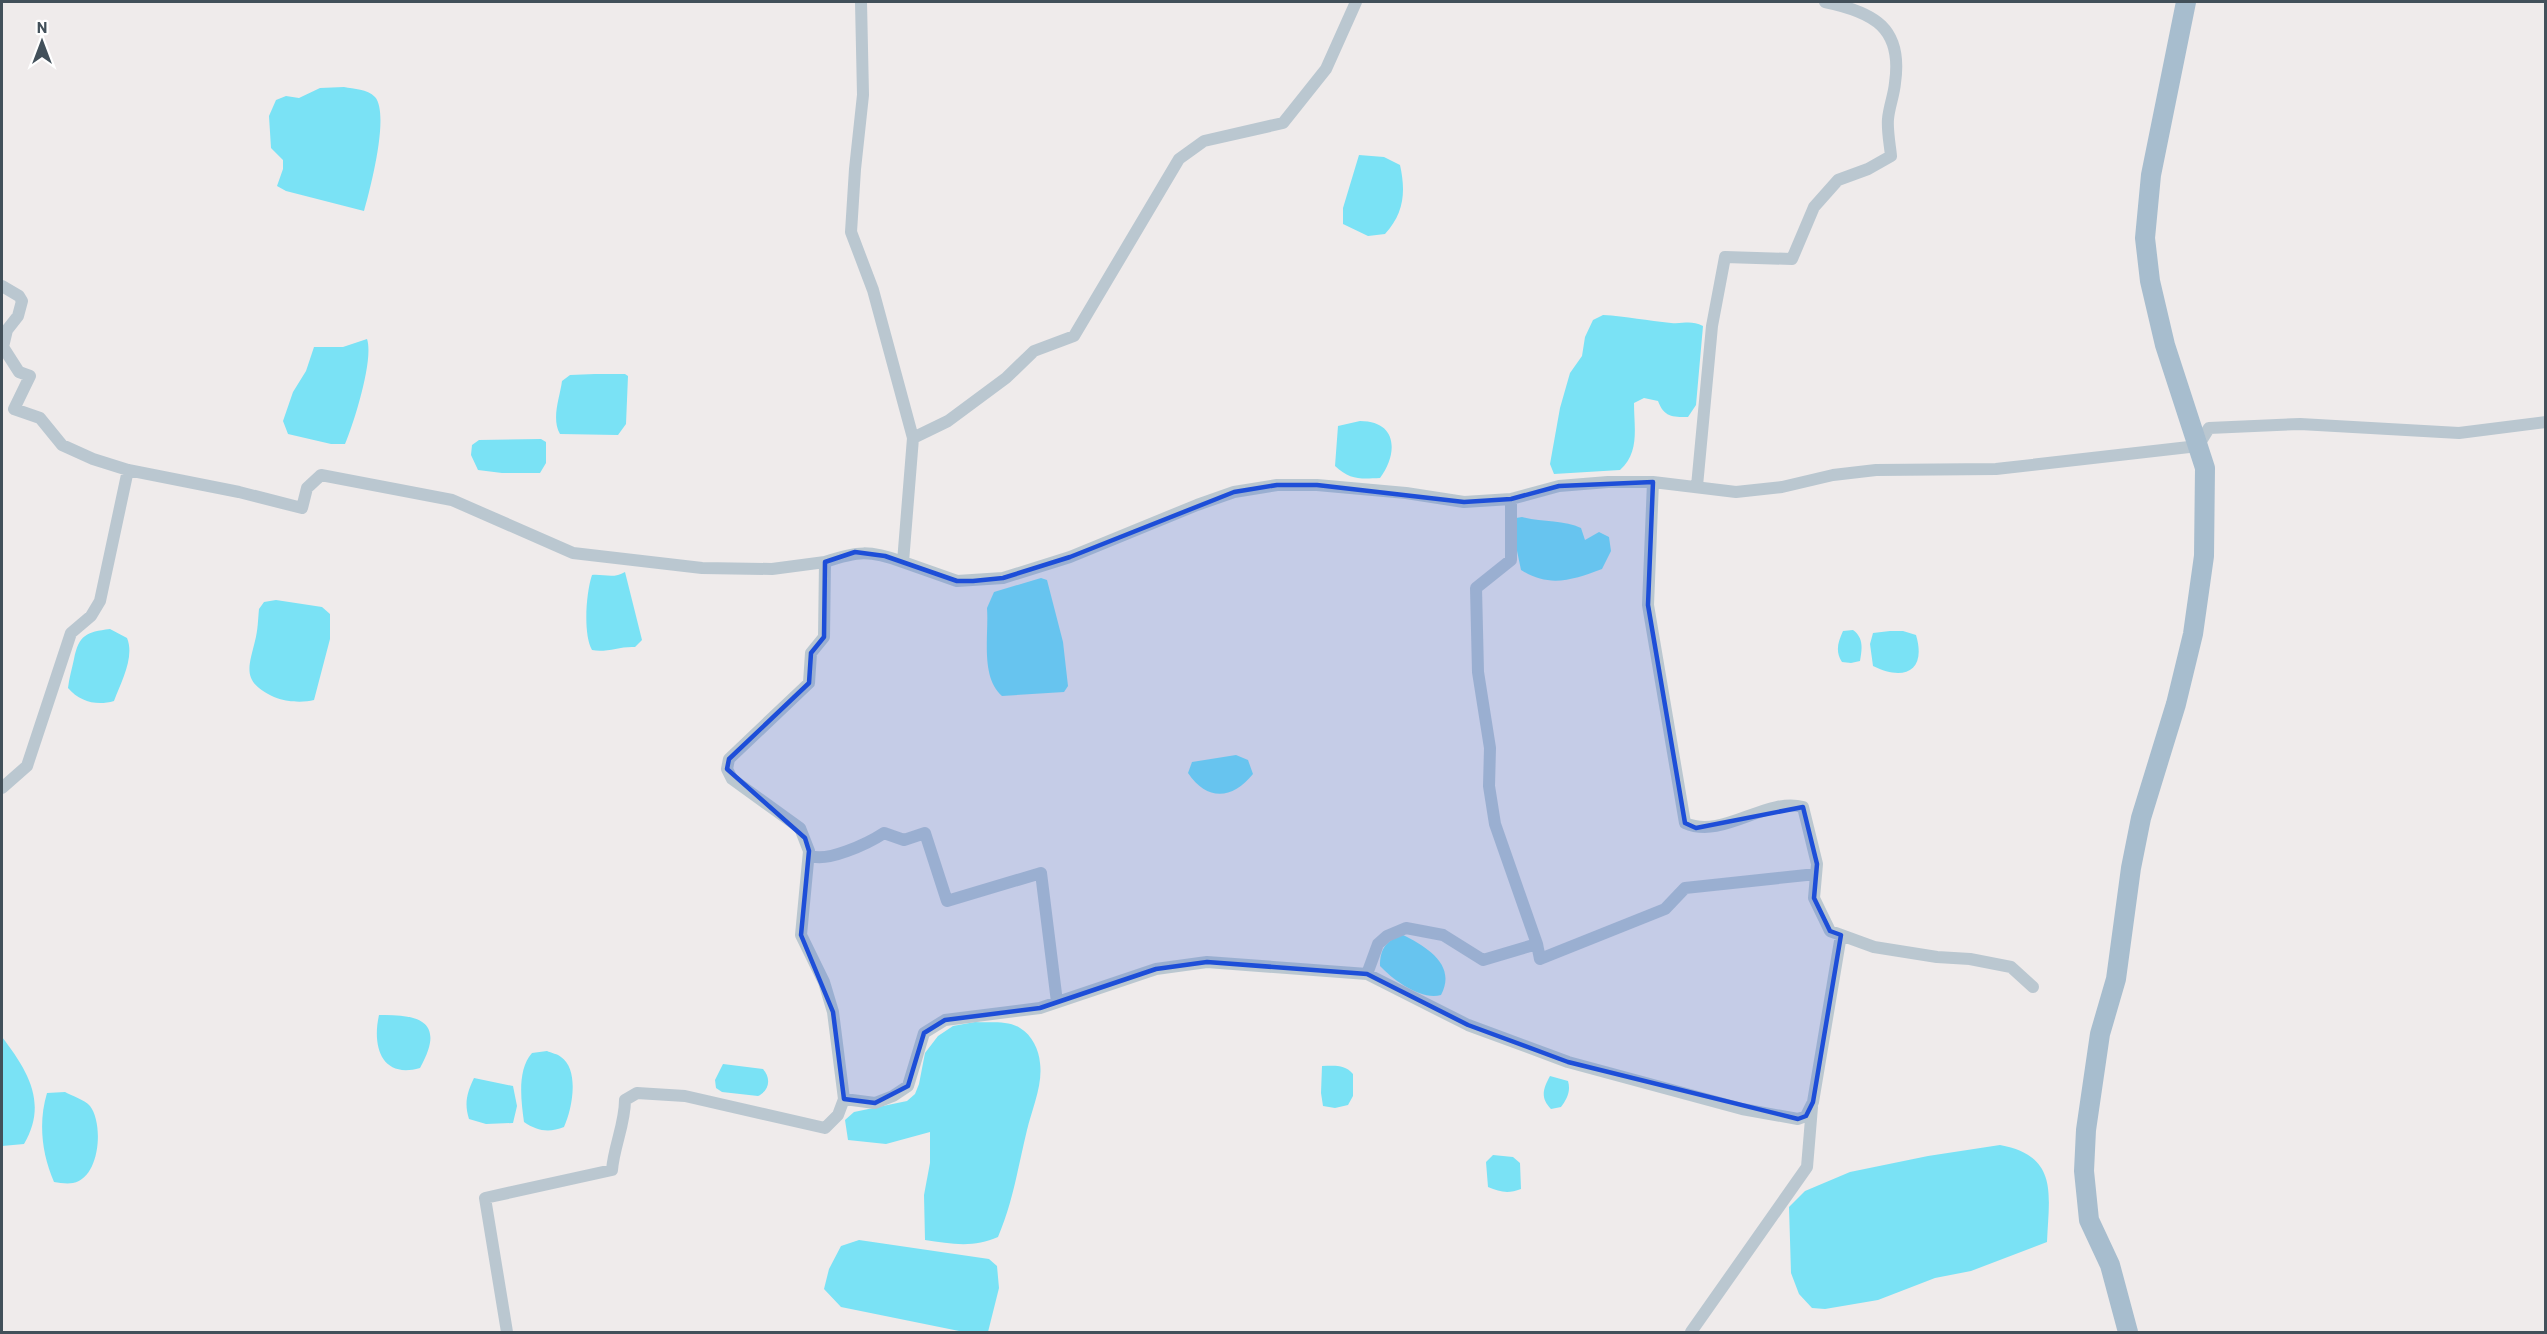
<svg xmlns="http://www.w3.org/2000/svg" width="2547" height="1334" font-family="Barlow,sans-serif">
	<style>
		.water { fill: #7ae2f5 }
		.lines { fill: none; stroke-linecap: round; stroke-linejoin: round }
		.minor { stroke: #bac7d0; stroke-width: 12 }
		.primary { stroke: #a7bdce; stroke-width: 20 }
		.marked { fill: #1d4ed8; fill-opacity: 0.2; stroke: #1d4ed8; stroke-width: 4.5; stroke-linejoin: round }
	</style>
	<rect width="100%" height="100%" fill="#efebeb"/>
	<path class="water" d="M344 87C354 89 367 89 375 97 390 114 370 190 364 211L286 191 277 186 283 169V160L271 148 269 116 276 100 286 96 299 98 320 88Z
		M1359 155 1384 157 1400 165C1406 192 1404 213 1385 234L1368 236 1343 224V208Z
		M1603 315C1626 316 1648 321 1671 323 1684 324 1691 320 1703 326L1696 405 1688 417C1672 417 1664 417 1658 401L1644 398 1634 403C1634 428 1640 452 1620 470L1554 474 1550 464 1560 408 1570 373 1582 356 1585 337 1593 320Z
		M367 339C374 359 354 423 345 444H331L288 434 283 421 293 392 306 371 314 347H343Z
		M595 374H625L628 376 626 424 618 435 560 434C551 419 560 397 562 381L570 375Z
		M1360 421C1398 421 1398 454 1380 478 1360 479 1350 480 1335 466L1338 426Z
		M541 439 546 442V463L540 473H502L478 470 471 455 472 445 479 440Z
		M1522 517C1541 522 1565 520 1581 528L1585 540 1599 532 1609 537 1611 551 1602 569C1573 580 1549 588 1521 570L1516 546V518Z
		M625 572 642 640 635 647C620 646 606 653 592 650 583 634 586 593 592 575 604 574 614 579 625 572Z
		M1041 578 1047 580 1063 642 1068 686 1064 692 1002 696C980 677 989 635 987 608L994 592Z
		M276 600 322 607 330 614V639L314 700C303 703 285 702 274 697 242 682 248 669 255 641 258 630 258 619 259 609L264 602Z
		M110 629 127 638C135 657 121 682 114 701 97 706 80 702 68 688 69 678 72 669 74 659 79 635 86 632 110 629Z
		M1853 630C1864 638 1862 649 1860 661L1851 663 1842 662C1835 651 1838 642 1843 631Z
		M1890 631H1903L1916 635C1927 672 1903 681 1873 666L1870 644 1873 633Z
		M1236 755 1248 760 1253 774C1232 800 1207 801 1188 773L1192 762Z
		M1403 935C1427 947 1457 965 1441 995 1422 1001 1393 980 1380 966 1380 949 1386 940 1403 935Z
		M379 1015C420 1014 446 1022 420 1068 381 1079 372 1046 379 1015Z
		M975 1022C989 1023 1008 1020 1020 1028 1032 1035 1039 1050 1040 1063 1043 1085 1032 1109 1027 1130 1018 1167 1013 1202 998 1237 974 1248 951 1244 925 1240L924 1195 930 1163V1132L886 1144 848 1140 845 1120 854 1112 907 1101 915 1094 919 1084 925 1053 938 1036 953 1026Z
		M2 1037C28 1071 48 1103 24 1144L2 1146Z
		M547 1051C551 1053 558 1054 561 1057 580 1070 572 1110 564 1127 549 1133 537 1131 524 1122 521 1100 517 1070 532 1053Z
		M723 1064 763 1069C771 1078 770 1090 758 1096L722 1092 716 1088 715 1080Z
		M1322 1066C1335 1066 1344 1064 1353 1074V1096L1348 1105 1335 1108 1323 1106 1321 1093Z
		M1550 1076 1568 1081C1571 1091 1567 1099 1561 1107L1551 1109C1540 1098 1543 1089 1550 1076Z
		M474 1078 513 1086 517 1106 513 1123 486 1124 469 1119C464 1103 467 1093 474 1078Z
		M65 1092C72 1096 85 1100 90 1106 104 1124 100 1178 73 1183 67 1184 60 1183 54 1182 42 1154 38 1123 47 1093Z
		M2000 1145C2059 1156 2049 1194 2047 1242L1971 1271 1935 1278 1878 1300 1825 1309 1812 1308 1799 1294 1791 1273 1789 1207 1805 1191 1850 1172 1928 1156Z
		M1493 1155 1513 1157 1520 1163 1521 1189C1508 1194 1500 1192 1488 1187L1486 1162Z
		M859 1240 989 1259 997 1266 999 1288 988 1332H964L841 1307 824 1289 829 1269 841 1246Z"/>
	<g class="lines">
		<path class="minor" d="M861 2 863 95 855 169 851 232 873 290 913 438
			M1356 2 1326 69 1283 123 1204 141 1179 159 1074 336 1034 351 1006 378 948 421 913 438 903 562C869 550 858 551 825 562L824 637 811 653 809 683 729 759 727 769 732 779 800 828 809 851 801 935 824 982 833 1012 844 1099 875 1103 893 1096 908 1086 924 1033 945 1020 1040 1008 1156 969 1207 962 1367 974 1468 1025 1568 1062 1742 1109 1798 1119 1806 1116 1813 1102 1841 935
			M2 286 19 296 22 301 18 316 7 330 3 347 19 372 30 376 14 409 40 418 62 445 93 459 128 470 239 492 302 508 307 488 321 475 452 500 573 553 702 568 772 569 825 562
			M1653 482 1648 605 1685 823C1723 840 1765 797 1803 807L1817 864 1814 898 1830 931 1874 947 1937 957 1970 959 2011 967 2033 987
			M1697 486 1712 326 1725 257 1792 259 1814 207 1838 180 1868 169 1891 156C1890 145 1887 131 1888 119 1889 107 1894 95 1895 83 1903 28 1874 12 1825 2
			M903 562 957 581 1003 578 1070 557 1197 505 1234 492 1277 485H1317L1406 493 1464 502 1511 499 1559 486 1608 482H1653L1736 492 1782 487 1833 475 1876 470 1996 469 2198 446 2209 428 2300 424 2459 433 2546 422
			M2 788 27 766 71 633 91 616 100 601 128 470
			M809 855C825 864 869 843 884 833L904 840 925 833 947 901 1041 873 1057 1002
			M1537 944 1540 959 1665 909 1685 888 1816 874
			M1367 974 1378 944 1387 936 1406 928 1443 935 1483 960 1537 944 1495 824 1489 786 1490 748 1478 672 1476 588 1511 560V499
			M507 1332 485 1198 612 1170C614 1146 625 1124 625 1100L637 1093 685 1096 825 1128 838 1115 844 1099
			M1691 1332 1807 1167 1812 1107"/>
		<path class="primary" d="M2128 1332 2110 1265 2089 1220 2084 1171 2086 1130 2100 1034 2116 979 2131 868 2141 818 2176 704 2193 634 2204 556 2205 468 2165 345 2150 281 2145 238 2151 175 2186 2"/>
	</g>
	<path class="marked" d="M1653 482 1648 605 1685 823 1696 828 1803 807 1817 864 1814 898 1830 931 1841 935 1813 1102 1806 1116 1798 1119 1568 1062 1468 1025 1367 974 1207 962 1156 969 1040 1008 945 1020 924 1033 908 1086 875 1103 844 1099 833 1012 801 935 809 851 805 838 727 769 729 759 809 683 811 653 824 637 825 562 855 552 885 556 957 581H973L1003 578 1070 557 1234 492 1277 485H1317L1464 502 1511 499 1559 486Z"/>
	<rect width="2547" height="1334" fill="none" stroke="#42505a" stroke-width="6"/>
	<g transform="translate(42 42)" stroke="#ffffff" stroke-width="4.5" paint-order="stroke">
	<path d="M0-4.5L10 22L0 15L-10 22Z" fill="#42505a"/>
	<text y="-9" font-size="16" font-weight="bold" text-anchor="middle" fill="#42505a">N</text>
	</g>
</svg>
